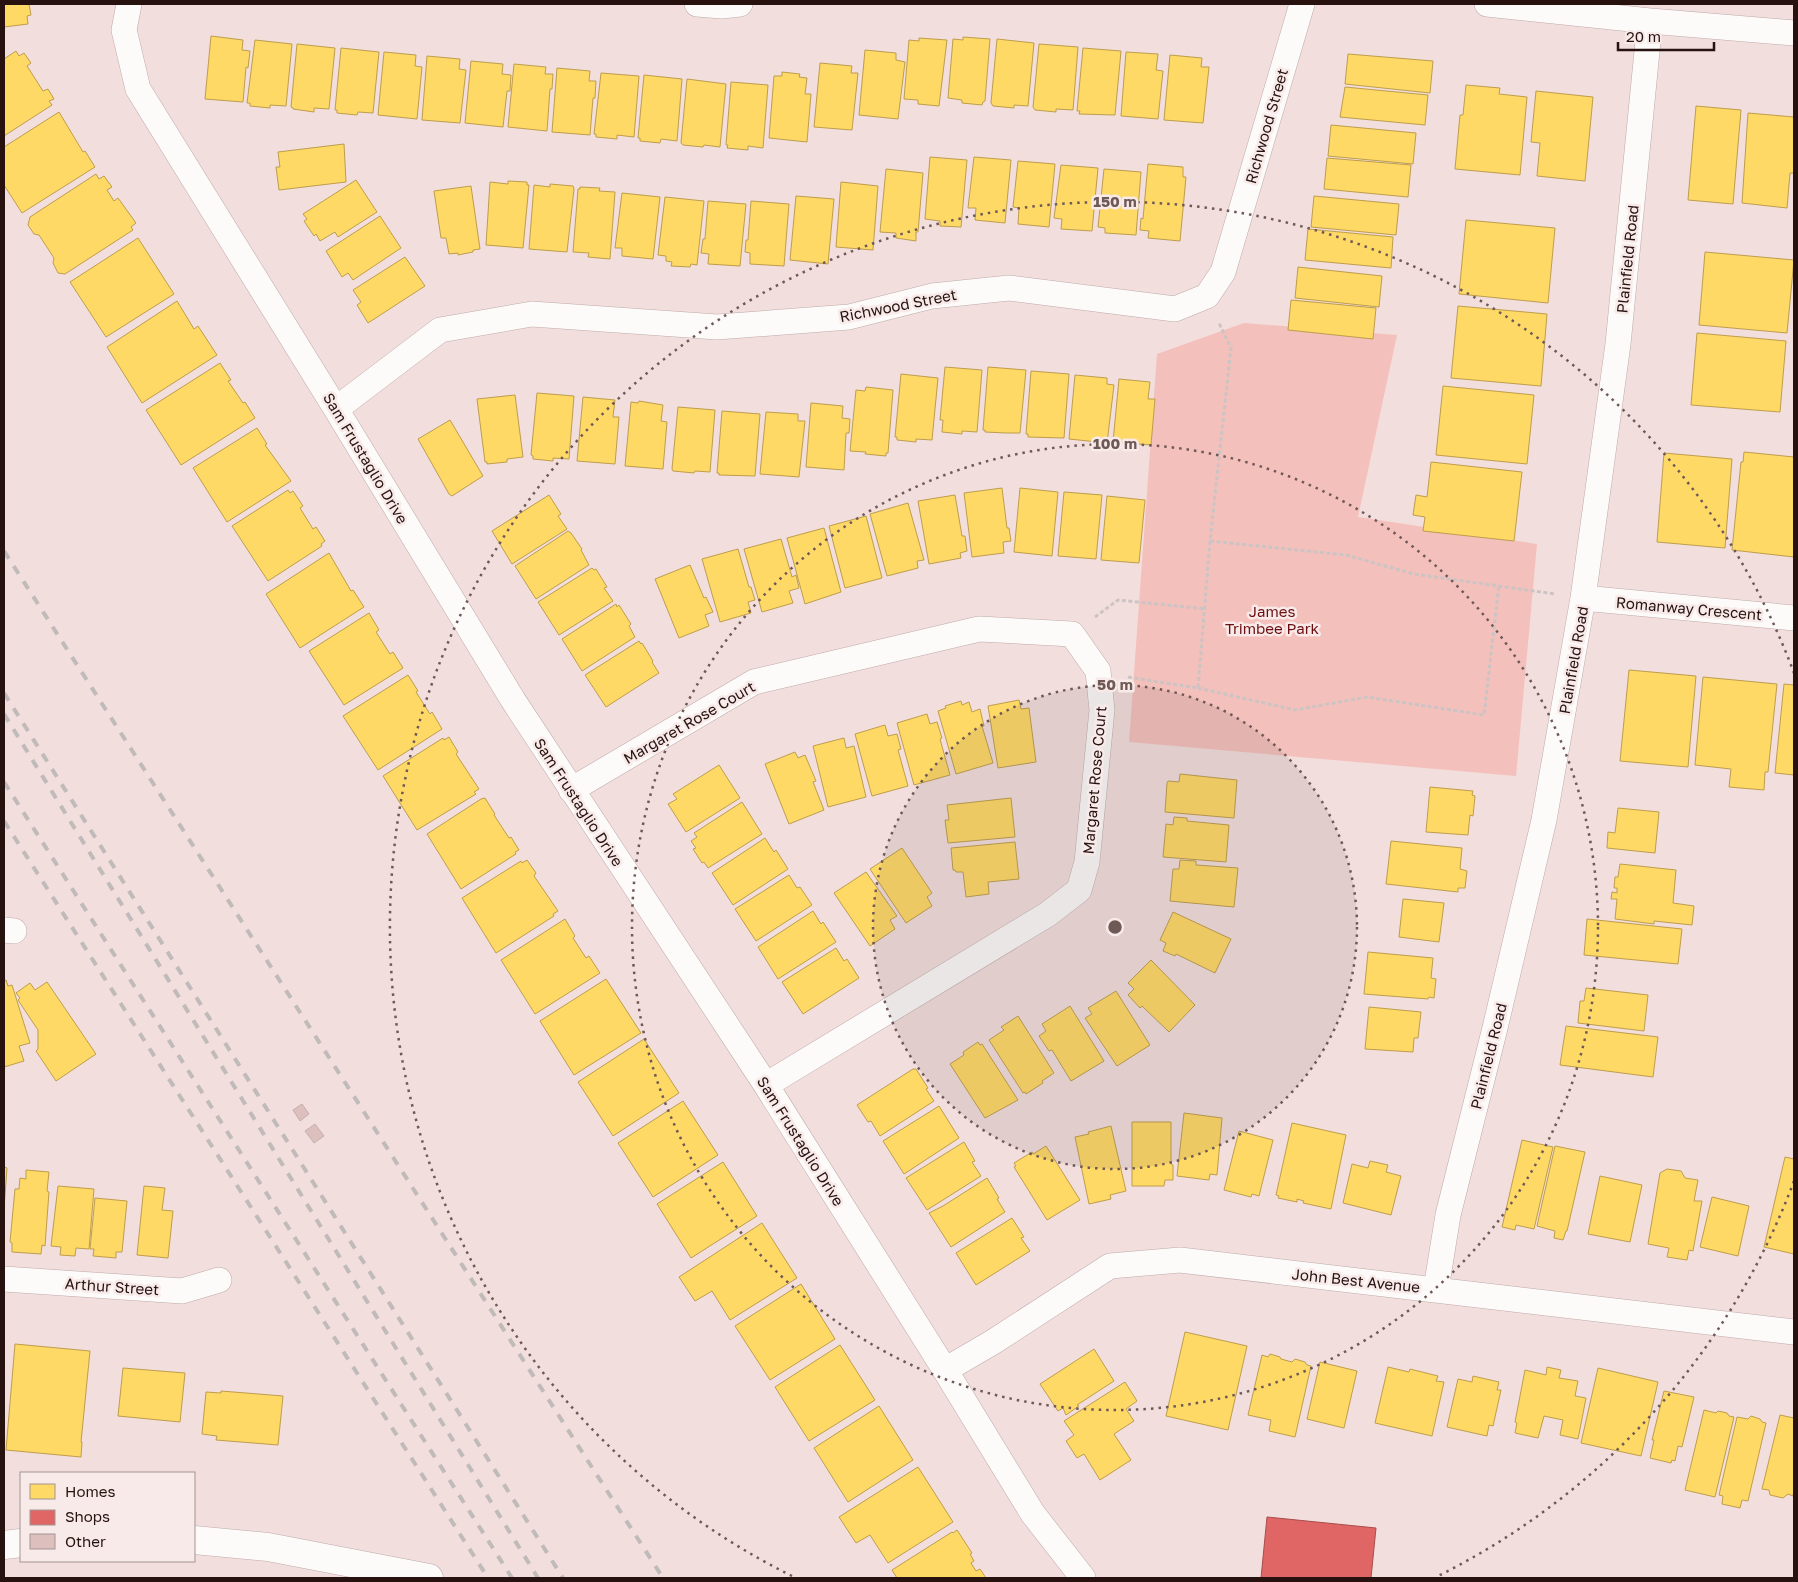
<svg xmlns="http://www.w3.org/2000/svg" width="1798" height="1582" font-family="'Golos Text',sans-serif">
	<style>
		.green { fill: #f4c0bc }
		.homes { fill: #ffd966; stroke: #be9d4c }
		.shops { fill: #e06666; stroke: #a84d4c }
		.building { fill: #ddc0bd; stroke: #c3b0ae }
		.lines { fill: none; stroke-linecap: round; stroke-linejoin: round }
		.minor-casing { stroke: #beaba9; stroke-width: 26 }
		.tertiary-casing { stroke: #beaba9; stroke-width: 29 }
		.path { stroke: #ccc4c4; stroke-width: 3; stroke-dasharray: 4 2.5; stroke-linecap: butt }
		.minor { stroke: #fdfafa; stroke-width: 25 }
		.tertiary { stroke: #fdfafa; stroke-width: 28 }
		.rail { stroke: #c0baba; stroke-width: 4; stroke-dasharray: 9 9; stroke-linecap: butt }
		.ring { fill: none; stroke: #6e5957; stroke-width: 2.5; stroke-dasharray: 2.5 5 }
		.labels { text-anchor: middle; dominant-baseline: central; stroke-width: 5; stroke-linejoin: round; paint-order: stroke }
		.street-label { font-size: 15px; fill: #271210; stroke: #f7eae9 }
		.park-label { font-size: 15px; fill: #6d0f12; stroke: #f7eae9 }
		.centre { fill: #6e5957; stroke: #f7eae9; stroke-width: 2.5 }
		.ring-label { font-size: 15px; text-anchor: middle; font-weight: bold; fill: #6e5957; stroke: #f7eae9; stroke-width: 5; stroke-linejoin: round; paint-order: stroke }
	</style>
	<rect width="100%" height="100%" fill="#f2dedc"/>
	<path class="green" d="M1244 323 1397 335 1358 517 1537 544 1516 776 1129 742 1157 354Z"/>
	<path class="homes" d="M4 4H29L31 15 27 16 28 24 4 27Z
		M211 36 243 40 242 50 250 51 248 68 246 67 243 102 205 99Z
		M963 37 990 39 985 101 983 102 982 105 962 103V100L948 98 953 39 963 40Z
		M919 38 947 40 939 106 918 104V100L904 99 909 40 919 41Z
		M997 39 1034 43 1028 106 1014 105V108L993 106 991 103Z
		M255 40 292 44 286 106 270 105V108L250 106V103H247Z
		M297 44 335 48 329 109 314 108V112L293 109V108L291 107Z
		M1039 44 1078 47 1073 110 1056 109V112L1035 110 1033 107Z
		M341 48 379 52 373 113 358 112 357 115 337 113V110H335Z
		M1083 48 1121 51 1115 115 1079 114 1080 111H1077Z
		M865 50 896 53V60L905 62 898 119 859 115Z
		M16 51 19 56 24 53 31 63 27 66 43 91 48 89 54 99 49 101 52 105 4 136V59Z
		M384 52 416 55 415 66 422 67 417 119 378 115Z
		M1126 52 1158 54 1156 70 1163 71 1158 119 1121 116Z
		M1348 54 1433 61 1430 93 1345 84Z
		M1170 55 1202 58 1201 67H1209L1203 123 1164 120Z
		M427 56 460 59 459 69 466 70 460 123 422 120Z
		M471 61 503 64 502 74 511 75 510 91H507L503 127 465 123Z
		M820 63 852 66 851 73H858L852 130 814 127Z
		M514 64 546 67 545 74H553L552 89H550L547 131 508 127Z
		M557 68 590 71 589 81H596L595 98H593L590 135 552 132Z
		M782 72 800 74 799 77 807 78 805 94H811L807 142 769 138 774 76H782Z
		M601 73 639 76 634 137 617 135V139L596 137V134H594Z
		M644 75 682 79 677 141 661 139 660 143 640 141V138H638Z
		M687 79 726 84 720 147 704 145 703 147 683 145 681 143Z
		M731 82 768 85 763 148 748 146V150L727 148 728 145H726Z
		M1466 85 1500 88 1499 94 1527 97 1520 175 1455 169 1460 115H1463Z
		M1345 87 1428 95 1425 125 1340 117Z
		M1536 91 1593 97 1585 181 1537 176 1540 143 1531 142Z
		M1696 106 1741 110 1733 204 1688 200Z
		M59 112 83 152 85 151 95 167 22 213 4 185V147Z
		M1748 113 1794 117V173H1790L1787 208 1742 203Z
		M1331 125 1416 133 1413 164 1328 156Z
		M344 144 346 182 279 190 276 167H280L278 152Z
		M930 157 967 160 961 227 940 226V221L925 219Z
		M974 157 1011 160 1005 223 975 220 976 208H968Z
		M1327 158 1411 165 1408 197 1324 189Z
		M1018 161 1055 164 1049 227 1018 224 1019 208 1013 207Z
		M1148 164 1183 167V177H1186L1180 241 1148 238 1149 231 1140 230 1141 218 1143 219Z
		M1061 165 1098 168 1092 231 1061 229 1062 219 1054 218Z
		M886 169 923 173 918 232H916V241L896 238V233L880 232Z
		M1104 169 1141 172 1136 235 1105 233V228L1098 227Z
		M96 174 99 179 104 176 112 187 107 190 114 201 118 198 136 223 131 227 133 230 65 274 58 273 53 263 54 258 39 235 34 234 28 225 30 217Z
		M356 180 377 212 338 237 335 232 320 241 316 234 314 236 304 221 307 219 303 214Z
		M508 181 527 182V185H529L523 248 486 245 490 182 508 184Z
		M841 182 878 186 873 250 836 247Z
		M550 184 573 186 574 189 567 252 529 249 534 185 550 187Z
		M471 186 480 249 473 250V252L458 255V253L449 254 446 238H441L434 191Z
		M580 187 600 188 599 191 615 192 610 259 588 257 589 253 573 252 578 189H580Z
		M622 193 660 197 653 259 622 256V248H615Z
		M796 196 834 199 828 264 790 260Z
		M1314 196 1399 204 1396 235 1311 227Z
		M665 197 704 201 697 265 691 264 690 267 671 266 672 262 666 261V256L658 255Z
		M708 201 746 204 740 266 708 264 709 254 701 253 703 239H705Z
		M751 201 789 204 784 266 750 264V253L745 252 746 240H748Z
		M380 216 401 248 353 280 348 273 342 277 326 251Z
		M1466 220 1555 228 1548 303 1459 294Z
		M1308 229 1393 237 1391 268 1305 260Z
		M138 238 174 294 106 337 70 282Z
		M1705 252 1794 260 1787 333 1699 325Z
		M405 257 425 286 368 323 357 305 361 302 353 290Z
		M1298 267 1382 276 1379 307 1295 298Z
		M1291 300 1376 308 1373 339 1288 330Z
		M177 301 194 329 198 326 217 355 142 403 107 347Z
		M1458 306 1547 314 1541 386 1451 378Z
		M1697 333 1786 341 1780 412 1691 405Z
		M220 363 231 380 228 381 243 403 245 402 255 418 181 465 146 410Z
		M945 367 982 370 977 432 962 431V434L942 432 943 420H940Z
		M988 367 1026 370 1020 433H1006L985 432V430H983Z
		M1031 371 1069 374 1064 438 1028 437V434H1026Z
		M901 374 938 378 932 440 916 439V442L897 440V437H895Z
		M1075 375 1107 378V384L1114 385 1107 443 1069 439Z
		M1119 379 1150 382 1148 399H1155L1151 445 1113 442Z
		M1443 386 1534 395 1527 464 1436 455Z
		M866 387 893 390 888 453H886V456L865 454 866 452 850 451 856 390 865 391Z
		M537 393 574 396 569 459 553 458V461L533 459V456L531 455Z
		M515 395 523 457 507 459V462L487 464V462H485L477 399Z
		M583 397 615 400 613 417H619L615 464 577 461Z
		M639 401 663 405 661 421 667 422 663 469 625 466 631 402 638 403Z
		M811 403 843 406 842 418 850 419 849 433H846L844 470 806 467Z
		M678 407 715 410 710 472 695 471 694 473 673 471 672 469Z
		M722 411 760 414 755 476 719 475V473H717Z
		M766 412 798 414V421H805L799 477 760 474Z
		M450 420 483 476 452 496 449 494 418 439Z
		M257 428 267 444 265 445 291 481 227 522 193 468Z
		M1744 452 1794 457V557L1732 550 1741 462H1743Z
		M1664 453 1732 459 1725 548 1657 542Z
		M1431 462 1522 472 1514 541 1423 531 1425 517 1413 515 1416 495 1427 497Z
		M1002 488 1007 528H1009L1011 541 1003 542 1004 553 972 557 964 493Z
		M1020 488 1058 492 1052 556 1014 552Z
		M288 490 290 493 293 491 303 506 300 508 313 529 316 527 325 541 321 544 322 546 268 581 232 526Z
		M1064 492 1102 495 1096 559 1058 556Z
		M549 495 561 514 558 516 567 529 512 564 492 531Z
		M955 495 962 536H965L967 551 960 553 961 558 929 564 918 501Z
		M1107 496 1145 500 1139 563 1101 560Z
		M908 503 924 560 917 561 918 568 887 576 870 514Z
		M866 516 882 578 845 588 829 526Z
		M824 528 841 592 805 604 787 538Z
		M568 531 571 533 582 549 581 550 589 565 536 599 515 566Z
		M781 539 792 577 796 575 799 588 789 591 793 603 762 612 744 549Z
		M738 549 749 587H751L755 600 748 602 751 613 720 622 702 559Z
		M329 553 351 591 353 590 364 607 300 648 266 594Z
		M690 565 704 598 706 597 713 612 705 615 709 626 679 638 655 579Z
		M592 568 594 570 596 569 607 587 604 588 613 601 559 635 538 602Z
		M616 604 617 607 619 605 631 624 629 626 635 637 582 671 562 639Z
		M369 613 379 630 376 632 390 654 393 652 403 668 344 705 309 651Z
		M639 641 641 644 642 643 653 661 652 662 659 673 606 707 585 675Z
		M1629 670 1696 676 1688 767 1620 761Z
		M408 675 418 691 416 692 430 714 432 712 442 729 378 770 343 716Z
		M1703 677 1777 684 1768 772H1765L1764 790 1729 787 1731 769 1695 765Z
		M1784 684 1794 685V775L1775 773Z
		M1019 700 1021 709 1029 708 1036 762 998 768 988 706Z
		M961 701 962 705 969 702 972 712 980 709 984 726H982L993 763 956 774 938 711 946 708 945 706Z
		M927 714 930 724 937 722 942 738 940 739 950 775 914 785 897 723Z
		M885 725 888 736 897 734 901 749 898 750 908 786 872 796 855 734Z
		M449 737 458 752 456 754 479 789 474 792 476 794 417 830 383 776 443 738 444 740Z
		M844 738 846 748 854 746 866 797 828 807 813 746Z
		M795 752 798 758 805 755 816 781 813 782 824 810 789 824 765 764Z
		M719 765 740 798 686 832 668 804 677 799 673 794Z
		M1180 774 1237 780 1234 818 1165 812 1167 783 1168 781 1179 782Z
		M1430 787 1473 791 1472 795 1475 796 1473 816 1470 815 1468 835 1426 832Z
		M485 798 495 814 494 815 509 838 511 837 519 850 515 852 516 854 461 889 427 834 481 799Z
		M1011 798 1015 837 948 843 945 820H949L947 805Z
		M742 802 762 834 708 868 704 862 702 863 693 849 696 848 691 841 697 837 694 833Z
		M1618 808 1659 812 1655 853 1607 848 1608 832 1615 833Z
		M1174 817 1187 818V821L1229 825 1226 862 1163 857 1166 824 1173 825Z
		M765 838 774 852 776 850 788 869 733 905 712 873Z
		M1391 841 1462 848 1460 869 1467 871 1465 888H1458V892L1386 884Z
		M1015 842 1019 879 988 882 989 894 966 897 963 872H956L955 870H953L951 848Z
		M902 848 932 893 927 897 932 906 906 923 870 869Z
		M527 860 536 873 534 876 558 911 553 914 554 916 496 953 462 898 521 861 522 863Z
		M1180 860 1196 861V865L1238 868 1234 907 1170 901 1173 869H1179Z
		M1620 864 1676 870 1673 903 1694 906 1692 925 1654 921V924L1615 919 1617 899H1611L1612 892 1617 893V888H1614L1615 877H1618Z
		M866 872 897 916 890 920 895 929 870 946 834 893Z
		M789 875 797 888 800 887 812 905 756 941 735 909Z
		M1403 899 1444 903 1439 942 1399 937Z
		M813 911 821 924 823 922 836 942 778 979 758 947Z
		M1173 912 1231 939 1215 973 1176 954 1175 956 1163 951 1166 943 1160 940Z
		M565 919 575 936 573 938 586 958 589 956 600 973 535 1014 501 960Z
		M1587 919 1682 929 1678 964 1584 955Z
		M836 948 844 961 847 959 859 978 803 1014 782 982Z
		M1368 952 1433 958 1431 978 1436 979 1434 998 1429 997 1428 999 1364 994Z
		M1151 960 1195 1005 1169 1032 1142 1006 1140 1008 1128 995 1134 989 1128 983Z
		M606 979 641 1033 574 1075 540 1021Z
		M6 980 8 986 12 985 30 1043 19 1046 24 1061 4 1067V981Z
		M47 982 96 1054 56 1081 36 1051 38 1049V1030L18 1000 20 998 16 993 30 983 35 990Z
		M1586 988 1648 995 1644 1031 1578 1023 1580 1001H1584Z
		M1116 991 1150 1045 1117 1066 1085 1018 1092 1014 1088 1008Z
		M1070 1006 1104 1061 1071 1081 1052 1050 1049 1051 1039 1036 1046 1031 1042 1024Z
		M1369 1007 1421 1012 1418 1038H1414L1413 1052 1365 1049Z
		M1018 1016 1054 1073 1042 1081 1043 1083 1026 1094 1025 1092 1023 1093 989 1040 1004 1030 1001 1027Z
		M1566 1026 1658 1037 1653 1077 1560 1065Z
		M644 1039 679 1093 613 1136 578 1082Z
		M978 1042 980 1045 982 1044 1018 1100 985 1118 950 1064 964 1055 963 1052Z
		M913 1069H916L928 1088 926 1089 934 1101 880 1136 871 1121 868 1122 857 1105Z
		M683 1101 718 1155 653 1197 618 1143Z
		M939 1106 959 1138 904 1174 883 1141Z
		M1184 1113 1222 1118 1217 1175 1210 1174 1209 1180 1177 1176Z
		M1132 1122H1171V1164L1173 1165V1180H1165L1164 1186H1132Z
		M1292 1123 1346 1135 1331 1209 1303 1203 1304 1201 1297 1199V1202L1278 1198 1279 1196 1276 1195Z
		M1111 1126 1126 1191 1110 1195 1111 1199 1089 1204 1075 1137 1089 1134 1088 1132Z
		M1239 1131 1273 1140 1259 1196 1252 1194 1251 1197 1224 1190Z
		M1522 1140 1553 1147 1534 1229 1516 1225 1515 1230 1502 1227Z
		M964 1142 975 1161 972 1162 981 1176 927 1210 906 1178Z
		M1046 1146 1080 1200 1047 1220 1014 1167 1016 1166 1014 1163 1032 1152 1033 1154Z
		M1555 1146 1585 1152 1567 1231H1566L1563 1240 1554 1238 1555 1231 1537 1226Z
		M1785 1157 1794 1159V1254L1764 1247Z
		M1370 1161 1388 1165 1386 1172 1401 1176 1391 1215 1343 1203 1352 1164 1368 1168Z
		M723 1162 757 1216 691 1258 657 1204Z
		M4 1167 7 1168 4 1209Z
		M1667 1169 1681 1171 1685 1178 1698 1180 1694 1201H1702L1693 1251 1689 1250 1687 1260 1667 1257 1669 1248 1648 1244 1660 1173Z
		M26 1170 49 1172 47 1191 49 1192 45 1246 42 1245 41 1254 12 1252V1243L10 1242 15 1189H19L20 1178 26 1179Z
		M1600 1176 1642 1185 1630 1242 1588 1234Z
		M987 1178 999 1198 997 1199 1005 1212 951 1247 929 1213 943 1206Z
		M58 1186 94 1189 89 1249 76 1248 75 1256 60 1255 61 1247 51 1246Z
		M144 1186 165 1188 162 1210 173 1211 168 1258 137 1255Z
		M1712 1197 1749 1206 1738 1256 1700 1247Z
		M95 1198 127 1201 122 1252H116V1258L93 1256 94 1249H90Z
		M1012 1218 1024 1237 1021 1238 1030 1251 976 1285 956 1253Z
		M762 1223 797 1278 730 1320 712 1291 695 1301 679 1277Z
		M801 1284 835 1339 770 1380 735 1326Z
		M1185 1332 1247 1346 1228 1430 1166 1416Z
		M15 1344 90 1351 81 1442H82L81 1457 6 1450Z
		M840 1345 875 1400 809 1441 775 1387Z
		M1094 1349 1114 1381 1077 1405 1079 1406 1066 1415 1063 1408 1058 1411 1040 1384Z
		M1270 1354 1280 1357 1281 1359 1292 1362 1295 1359 1305 1362 1307 1365 1311 1366 1295 1437 1269 1431 1271 1420 1248 1415 1262 1355 1268 1357Z
		M1320 1362 1357 1371 1344 1428 1307 1419Z
		M1388 1367 1409 1372 1410 1369 1438 1376 1436 1381 1444 1382 1432 1436 1375 1423Z
		M1547 1367 1561 1370 1559 1378 1578 1381 1575 1396 1586 1398 1578 1439 1560 1435 1563 1420 1544 1416 1538 1438 1515 1433 1517 1423 1515 1422 1525 1370 1546 1375Z
		M123 1368 185 1373 180 1422 118 1416Z
		M1598 1368 1658 1382 1641 1456 1581 1443Z
		M1473 1376 1499 1382 1497 1390H1501L1493 1426 1489 1425 1487 1436 1447 1427 1458 1379 1472 1382Z
		M1125 1382 1137 1401 1126 1409 1134 1421 1114 1434 1131 1460 1100 1480 1084 1454 1077 1458 1066 1441 1074 1435 1064 1421Z
		M221 1391 283 1396 278 1445 216 1440 217 1436 202 1434 206 1392 221 1393Z
		M1664 1391 1694 1397 1682 1447 1678 1446 1675 1461 1672 1460 1671 1463 1650 1458 1654 1440H1652Z
		M879 1406 913 1460 848 1502 814 1448Z
		M1704 1410 1716 1413 1718 1411 1727 1413 1729 1416 1734 1417 1715 1497 1685 1490Z
		M1780 1415 1794 1418V1489L1793 1496 1788 1494 1783 1498 1770 1495 1769 1490 1762 1489Z
		M1751 1416 1760 1419 1762 1422 1766 1423 1748 1501 1742 1500 1740 1508 1722 1504 1723 1496 1719 1495 1737 1417 1748 1419Z
		M918 1467 953 1522 888 1563 870 1535 856 1543 839 1517Z
		M957 1530 972 1553 970 1554 974 1561 971 1563 976 1571 980 1569 986 1578H897L892 1570 952 1532 953 1533Z"/>
	<path class="shops" d="M1267 1517 1376 1528 1371 1578H1261Z"/>
	<path class="building" d="M302 1104 309 1114 300 1121 293 1110Z
		M315 1124 324 1136 314 1143 305 1131Z"/>
	<g class="lines">
		<g class="minor-casing">
			<path id="minor" d="M129 4 124 30 138 89 336 409 513 700 766 1085 945 1370 1033 1514 1083 1578
				M697 4 722 6 740 4
				M1487 4 1650 21 1794 33
				M336 409 440 330 532 314 717 327 849 317 932 296 1009 288 1175 309 1207 296 1223 272 1302 4
				M1583 598 1794 618
				M571 790 754 682 979 629 1072 634 1098 671 1102 710 1087 862 1079 890 1048 914 766 1085
				M4 930 14 931
				M4 1279 182 1291 219 1280
				M1436 1289 1448 1215 1495 1028 1544 820 1583 598 1618 344 1650 21
				M945 1370 993 1342 1110 1266 1180 1260 1794 1332"/>
		</g>
		<g class="tertiary-casing">
			<path id="tertiary" d="M194 1540 268 1547 429 1578
				M4 1545 21 1543"/>
		</g>
		<path class="path" d="M1210 541 1346 555 1414 574 1555 594
			M1095 617 1118 600 1206 609
			M1128 677 1198 688 1210 541 1231 348 1219 323
			M1198 688 1295 710 1367 697 1484 715 1499 585"/>
		<use href="#minor" class="minor"/>
		<use href="#tertiary" class="tertiary"/>
		<path class="rail" d="M4 551 663 1578
			M4 693 563 1578
			M4 714 538 1578
			M4 782 512 1578
			M4 821 488 1578"/>
	</g>
	<circle cx="1115" cy="927" r="242" fill="#6e5957" fill-opacity=".12"/>
	<g class="ring">
		<circle cx="1115" cy="927" r="242"/>
		<circle cx="1115" cy="927" r="483"/>
		<path d="M1794 1181A725 725 0 0 1 1438 1576M792 1576A725 725 0 1 1 1794 673"/>
	</g>
	<g class="labels">
		<g class="street-label">
			<text transform="translate(1266 126) rotate(-74)">Richwood Street</text>
			<text transform="translate(1627 259) rotate(-84)">Plainfield Road</text>
			<text transform="translate(898 305) rotate(-11)">Richwood Street</text>
			<text transform="translate(366 458) rotate(59)">Sam Frustaglio Drive</text>
			<text transform="translate(1689 608) rotate(5)">Romanway Crescent</text>
			<text transform="translate(1573 660) rotate(-80)">Plainfield Road</text>
			<text transform="translate(689 722) rotate(-30)">Margaret Rose Court</text>
			<text transform="translate(1094 780) rotate(-85)">Margaret Rose Court</text>
			<text transform="translate(579 802) rotate(57)">Sam Frustaglio Drive</text>
			<text transform="translate(1488 1056) rotate(-76)">Plainfield Road</text>
			<text transform="translate(801 1141) rotate(58)">Sam Frustaglio Drive</text>
			<text transform="translate(1356 1280) rotate(6)">John Best Avenue</text>
			<text transform="translate(112 1286) rotate(4)">Arthur Street</text>
		</g>
		<g class="park-label">
			<text x="1272" y="611">James<tspan x="1272" dy="17">Trimbee Park</tspan></text>
		</g>
	</g>
	<circle cx="1115" cy="927" r="8" class="centre"/>
	<g class="ring-label">
		<text x="1115" y="207">150 m</text>
		<text x="1115" y="449">100 m</text>
		<text x="1115" y="690">50 m</text>
	</g>
	<rect width="1798" height="1582" fill="none" stroke="#271210" stroke-width="10"/>
	<rect x="20" y="1472" width="175" height="90" fill="#f7eae9" stroke="#a49492"/>
	<rect x="30" y="1484" width="25" height="15" fill="#ffd966" stroke="#a49492"/>
	<text x="65" y="1497" font-size="15" fill="#271210">Homes</text>
	<rect x="30" y="1510" width="25" height="15" fill="#e06666" stroke="#a49492"/>
	<text x="65" y="1522" font-size="15" fill="#271210">Shops</text>
	<rect x="30" y="1534" width="25" height="15" fill="#ddc0bd" stroke="#a49492"/>
	<text x="65" y="1547" font-size="15" fill="#271210">Other</text>
	<path d="M1618 42v8h96v-8" fill="none" stroke="#271210" stroke-width="2.5"/>
	<text x="1626" y="42" font-size="15" fill="#271210" stroke="#f7eae9" stroke-width="4" paint-order="stroke">20 m</text>
</svg>
